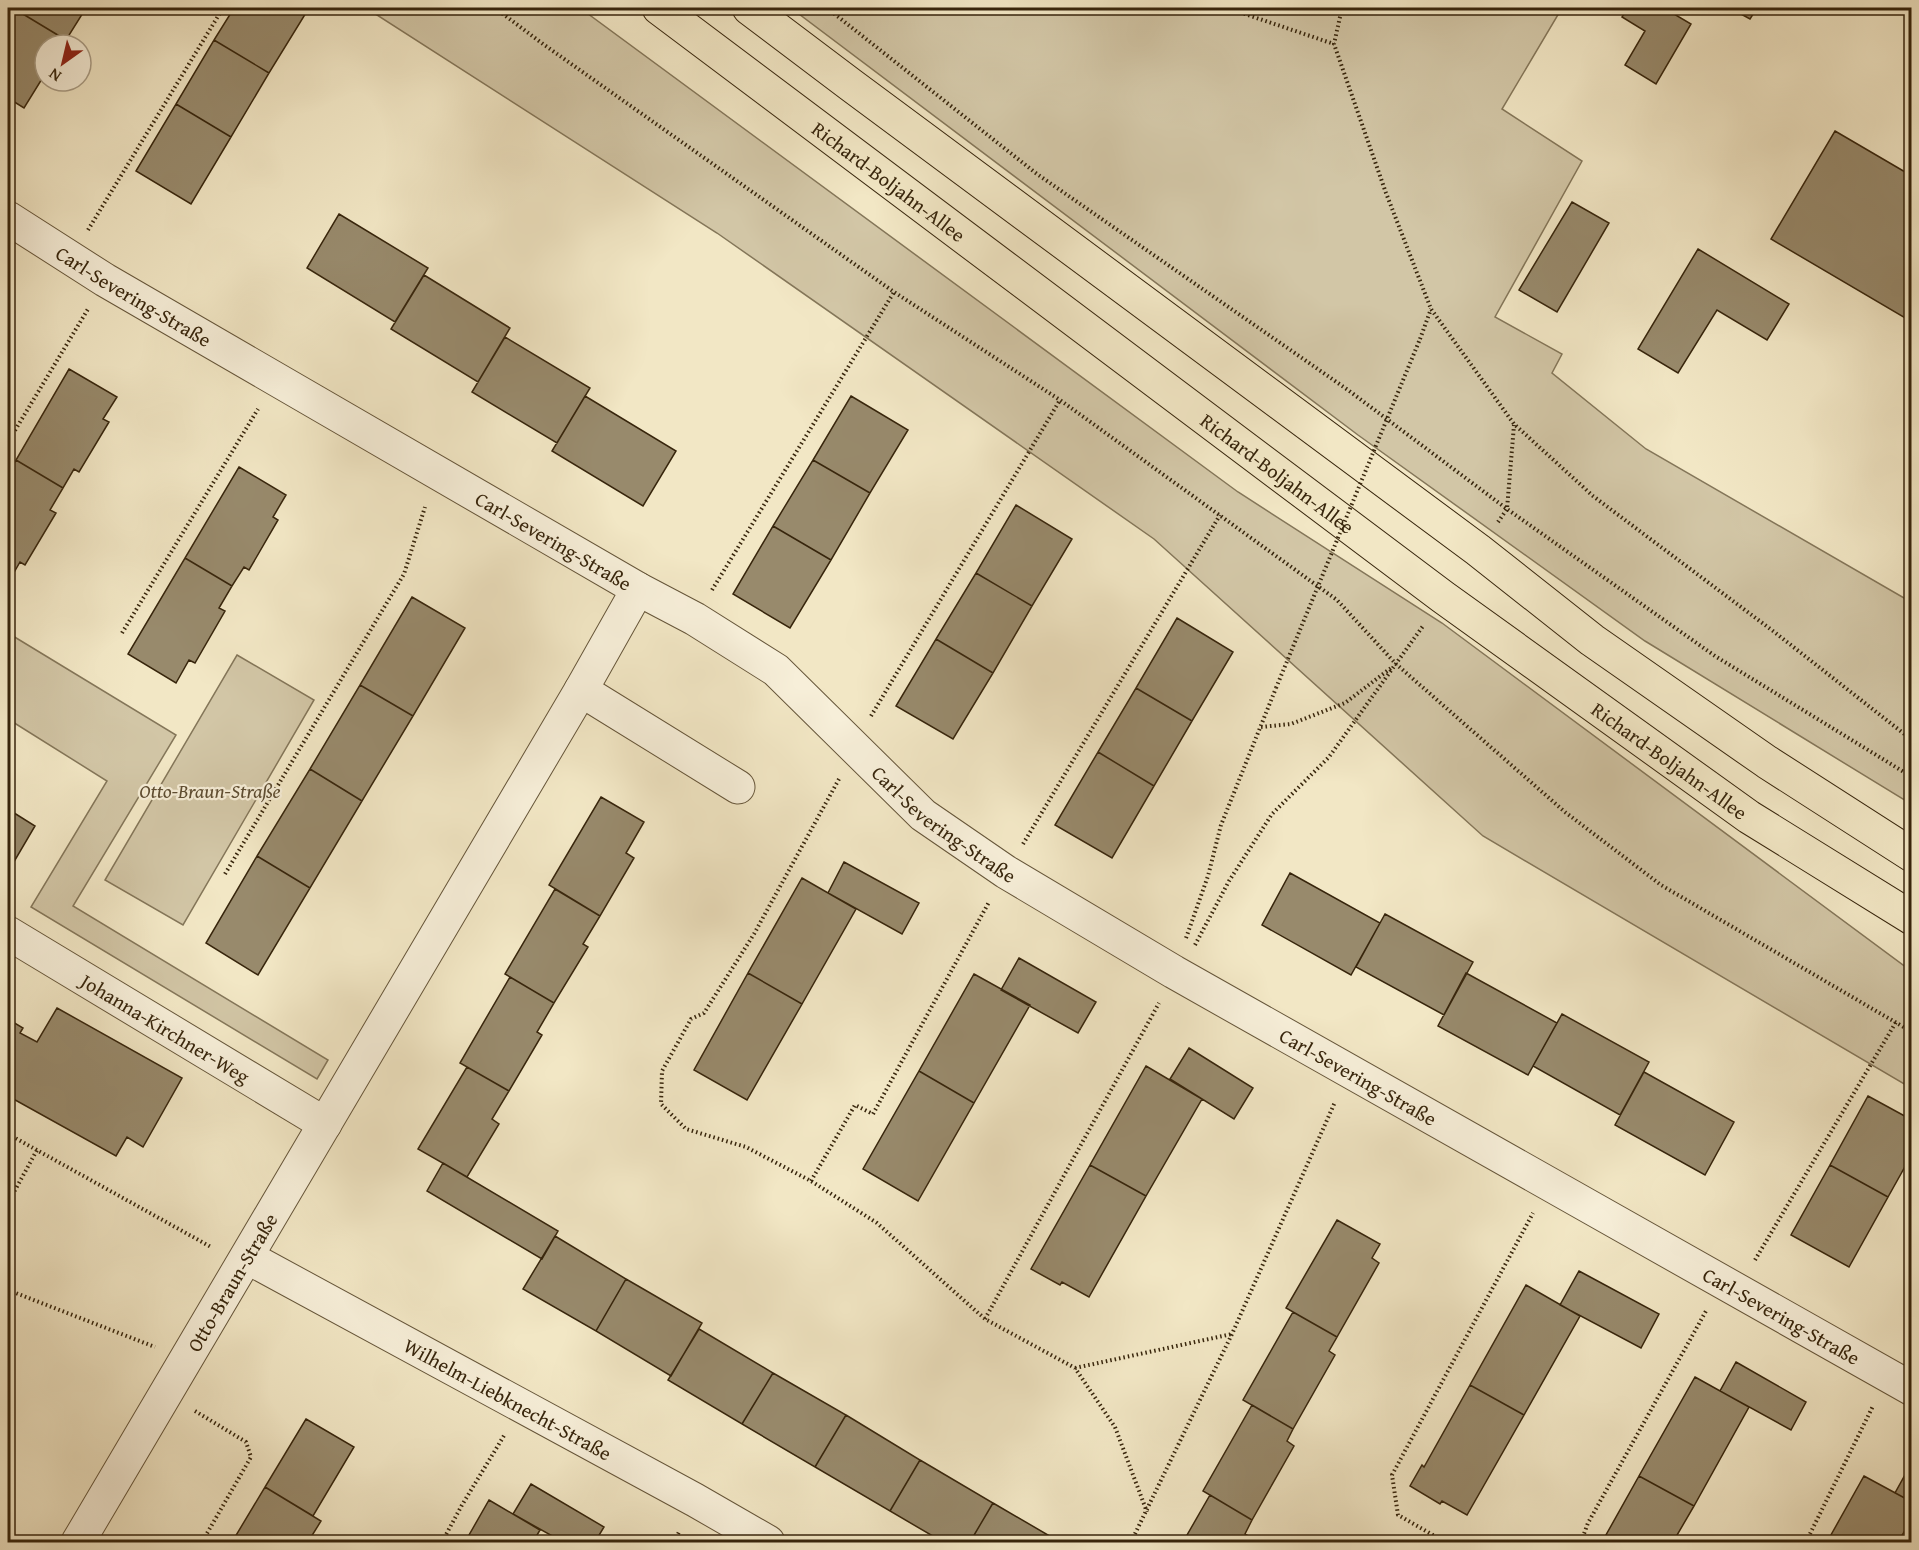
<svg xmlns="http://www.w3.org/2000/svg" width="1919" height="1550" font-family="'Gentium Book Plus',serif">
	<style>
		.green { fill: #d2c6a6; stroke: #847659; stroke-width: 1.5 }
		.building { fill: #988a6c; stroke: #37250c; stroke-width: 1.5 }
		.lines { fill: none; stroke-linecap: round; stroke-linejoin: round }
		.minor-casing { stroke: #66563a; stroke-width: 35 }
		.major-casing { stroke: #37250c; stroke-width: 35 }
		.path { stroke: #37250c; stroke-width: 4; stroke-dasharray: 1.5 3; stroke-linecap: butt }
		.minor { stroke: #f7efd9; stroke-width: 33 }
		.major { stroke: #f2e7c5; stroke-width: 33 }
		.path-bridge { stroke: #37250c; stroke-width: 4; stroke-dasharray: 1.5 3; stroke-linecap: butt }
		.labels { text-anchor: middle; dominant-baseline: central; stroke-width: 4.5; stroke-linejoin: round; paint-order: stroke }
		.street-label { font-size: 20px; fill: #37250c; stroke: #f7efd9 }
		.park-label { font-size: 20px; font-style: italic; fill: #5e4d32; stroke: #f7efd9 }
	</style>
	<rect width="100%" height="100%" fill="#f2e7c5"/>
	<filter id="stains"><feTurbulence type="fractalNoise" baseFrequency=".00333" numOctaves="4"/><feColorMatrix values="0 0 0 0 .2 0 0 0 0 .09 0 0 0 0 .02 0 0 0 .5 -.17"/></filter>
	<radialGradient id="worn" r=".72"><stop offset=".6" stop-color="#630" stop-opacity="0"/><stop offset="1" stop-color="#630" stop-opacity=".3"/></radialGradient>
	<path class="green" d="M366 8H580L1238 492 1442 623 1911 971V1088L1483 836 1154 539 717 233Z
		M791 8H1562L1502 109 1582 161 1495 317 1562 354 1552 373 1646 449 1911 602V804L1645 641 1358 435Z
		M8 633 176 735 73 906 328 1060 317 1079 31 907 107 781 8 719Z
		M237 655 314 700 183 925 105 880Z"/>
	<path class="building" d="M10 8H13L66 40 63 45H45V74L24 108 8 98V11Z
		M13 8H86L66 40Z
		M234 8H309L269 73 214 40Z
		M1628 8H1664L1691 24 1656 84 1625 65 1645 31 1622 17Z
		M1730 8H1757L1750 19Z
		M214 40 269 73 231 137 176 104Z
		M176 104 231 137 191 204 136 171Z
		M1835 131 1912 176V322L1771 239Z
		M1572 202 1609 223 1557 312 1519 290Z
		M339 214 428 268 395 322 307 268Z
		M1698 249 1789 304 1767 340 1717 310 1678 373 1638 349Z
		M424 275 510 328 478 382 391 329Z
		M505 337 590 388 557 443 472 392Z
		M69 369 117 397 103 419 109 422 79 472 74 469 63 488 16 460Z
		M585 396 676 451 643 506 552 451Z
		M851 396 908 430 870 493 813 460Z
		M16 460 63 488 50 510 56 513 25 565 20 562 8 583V473Z
		M813 460 870 493 831 560 773 526Z
		M239 467 286 495 273 517 278 520 249 570 244 567 232 586 185 558Z
		M1016 505 1072 539 1032 606 976 573Z
		M773 526 831 560 790 628 733 594Z
		M185 558 232 586 219 608 225 611 195 663 189 660 176 683 128 654Z
		M976 573 1032 606 993 673 936 639Z
		M412 597 465 628 413 716 360 685Z
		M1177 618 1233 652 1192 721 1136 688Z
		M936 639 993 673 953 739 896 706Z
		M360 685 413 716 362 801 310 769Z
		M1136 688 1192 721 1154 786 1098 752Z
		M1098 752 1154 786 1112 858 1055 825Z
		M310 769 362 801 310 888 257 856Z
		M601 797 644 822 626 853 634 858 600 916 549 885Z
		M11 811 35 826 8 872V818Z
		M257 856 310 888 258 975 206 943Z
		M844 862 919 903 902 934 828 893Z
		M1290 873 1380 923 1351 975 1262 925Z
		M802 878 856 909 802 1004 748 973Z
		M555 889 600 916 583 944 588 947 554 1003 505 974Z
		M1385 914 1473 962 1444 1015 1356 967Z
		M1019 958 1096 1002 1078 1033 1001 990Z
		M748 973 802 1004 747 1100 694 1070Z
		M1466 973 1557 1023 1528 1075 1438 1026Z
		M974 974 1030 1005 974 1103 919 1071Z
		M510 977 554 1003 537 1032 542 1035 509 1091 460 1063Z
		M57 1008 182 1078 143 1147 127 1137 116 1156 8 1096V1019L23 1028 20 1033 37 1042Z
		M1562 1014 1649 1062 1620 1115 1533 1066Z
		M1189 1048 1253 1088 1234 1119 1170 1079Z
		M1146 1066 1202 1099 1146 1196 1090 1165Z
		M467 1067 509 1091 492 1119 499 1124 467 1177 418 1149Z
		M919 1071 974 1103 918 1201 863 1169Z
		M1644 1072 1734 1122 1705 1175 1615 1125Z
		M1868 1096 1912 1120V1154L1888 1197 1830 1165Z
		M443 1163 558 1231 542 1259 427 1191Z
		M1090 1165 1146 1196 1089 1297 1062 1282 1060 1285 1031 1269Z
		M1830 1165 1888 1197 1849 1267 1791 1235Z
		M1337 1220 1380 1244 1372 1258 1379 1263 1337 1337 1286 1308Z
		M555 1236 626 1279 596 1331 523 1289Z
		M1579 1271 1659 1314 1641 1348 1560 1305Z
		M626 1279 702 1323 671 1376 596 1331Z
		M1526 1285 1580 1316 1524 1415 1470 1385Z
		M1293 1312 1337 1337 1329 1351 1335 1355 1293 1429 1243 1400Z
		M699 1329 773 1373 742 1424 668 1380Z
		M1736 1362 1806 1402 1791 1430 1720 1391Z
		M773 1373 846 1415 815 1467 742 1424Z
		M1695 1377 1749 1407 1694 1506 1639 1476Z
		M1470 1385 1524 1415 1467 1515 1442 1501 1440 1504 1410 1486 1422 1465 1424 1467Z
		M1252 1405 1293 1429 1287 1441 1294 1446 1252 1520 1203 1491Z
		M846 1415 920 1460 890 1511 815 1467Z
		M306 1419 354 1447 313 1516 265 1487Z
		M920 1460 993 1503 970 1542H943L890 1511Z
		M1911 1464 1912 1465V1502L1895 1493Z
		M1639 1476 1694 1506 1673 1542H1602Z
		M1864 1476 1912 1502V1519L1898 1542H1827Z
		M531 1484 604 1527 595 1542H563L513 1514Z
		M265 1487 321 1521 308 1542H232Z
		M1210 1495 1252 1520 1245 1534 1253 1539 1251 1542H1183Z
		M489 1500 540 1530 533 1542H465Z
		M993 1503 1060 1542H970Z"/>
	<g class="lines">
		<g class="minor-casing">
			<g id="minor">
				<path id="s1" d="M8 218 105 280 638 589 695 619 776 670 923 815 1006 872 1174 972 1912 1389"/>
				<path d="M581 690 738 787"/>
				<path id="s2" d="M8 933 325 1124"/>
				<path id="s3" d="M247 1257 695 1500 768 1542"/>
				<path id="s4" d="M78 1542 581 690 638 589"/>
			</g>
		</g>
		<g class="major-casing">
			<g id="major">
				<path id="s5" d="M659 8 1443 597 1749 817 1912 918"/>
				<path d="M749 8 851 85 1478 550 1592 640 1767 762 1912 855"/>
			</g>
		</g>
		<path class="path" d="M495 8 543 44 894 292 1060 400 1337 600 1396 664 1565 812 1661 885 1912 1032
			M827 8 1037 174 1348 390 1507 509 1715 656 1912 777
			M1227 8 1334 44
			M1342 8 1334 44 1386 193 1431 309 1514 424 1593 496 1773 631 1912 740
			M88 230 223 8
			M1420 339 1431 309
			M8 442 88 309
			M1498 522 1507 509 1514 425
			M712 590 894 292
			M122 633 258 409
			M871 716 1060 400
			M1261 727 1291 724 1345 703 1391 668
			M839 779 754 934 704 1013 691 1019 662 1071 661 1104 686 1129 746 1147 811 1181 877 1223 985 1319 1075 1368 1115 1427 1147 1512
			M1023 844 1220 515
			M225 874 404 574 425 507
			M1186 938 1208 876 1221 825 1276 688
			M1195 945 1229 881 1272 814 1329 757 1423 626
			M8 1134 211 1247
			M811 1181 855 1105 873 1114 989 902
			M8 1203 37 1150
			M1755 1260 1896 1022
			M8 1290 155 1347
			M985 1319 1159 1003
			M1075 1368 1232 1334
			M195 1411 246 1442 251 1457 202 1542
			M442 1542 462 1505 505 1434
			M674 1542 680 1530
			M1131 1542 1232 1334 1335 1102
			M1445 1542 1398 1515 1392 1475 1533 1213
			M1581 1542 1588 1523 1706 1311
			M1806 1542 1873 1406"/>
		<use href="#minor" class="minor"/>
		<use href="#major" class="major"/>
		<path class="path-bridge" d="M1276 688 1420 339"/>
	</g>
	<g class="labels">
		<g class="street-label">
			<text stroke="none"><textPath href="#s5" startOffset="288">Richard-Boljahn-Allee</textPath></text>
			<text stroke="none"><textPath href="#s1" startOffset="148">Carl-Severing-Straße</textPath></text>
			<text stroke="none"><textPath href="#s5" startOffset="774">Richard-Boljahn-Allee</textPath></text>
			<text stroke="none"><textPath href="#s1" startOffset="634">Carl-Severing-Straße</textPath></text>
			<text stroke="none"><textPath href="#s5" startOffset="1260">Richard-Boljahn-Allee</textPath></text>
			<text stroke="none"><textPath href="#s1" startOffset="1120">Carl-Severing-Straße</textPath></text>
			<text stroke="none"><textPath href="#s2" startOffset="184">Johanna-Kirchner-Weg</textPath></text>
			<text stroke="none"><textPath href="#s1" startOffset="1606">Carl-Severing-Straße</textPath></text>
			<text stroke="none"><textPath href="#s4" startOffset="302">Otto-Braun-Straße</textPath></text>
			<text stroke="none"><textPath href="#s1" startOffset="2092">Carl-Severing-Straße</textPath></text>
			<text stroke="none"><textPath href="#s3" startOffset="297">Wilhelm-Liebknecht-Straße</textPath></text>
		</g>
		<g class="park-label">
			<text x="210" y="790">Otto-Braun-Straße</text>
		</g>
	</g>
	<rect width="1919" height="1550" fill="none" stroke="#f2e7c5" stroke-width="30"/>
	<rect x="9" y="9" width="1901" height="1532" fill="none" stroke="#37250c" stroke-width="3"/>
	<rect x="15" y="15" width="1889" height="1520" fill="none" stroke="#37250c" stroke-width="1.5"/>
	<g transform="translate(63 63) rotate(214)"><circle r="28" fill="#f7efd9" stroke="#aa9e87" stroke-width="1.5"/>
	<path d="M0-4.5L10 22L0 15L-10 22Z" fill="#8f2418"/>
	<text y="-9" font-size="16" font-weight="bold" text-anchor="middle" fill="#37250c">N</text>
	</g>
	<rect width="100%" height="100%" filter="url(#stains)"/>
	<rect width="100%" height="100%" fill="url(#worn)"/>
</svg>
